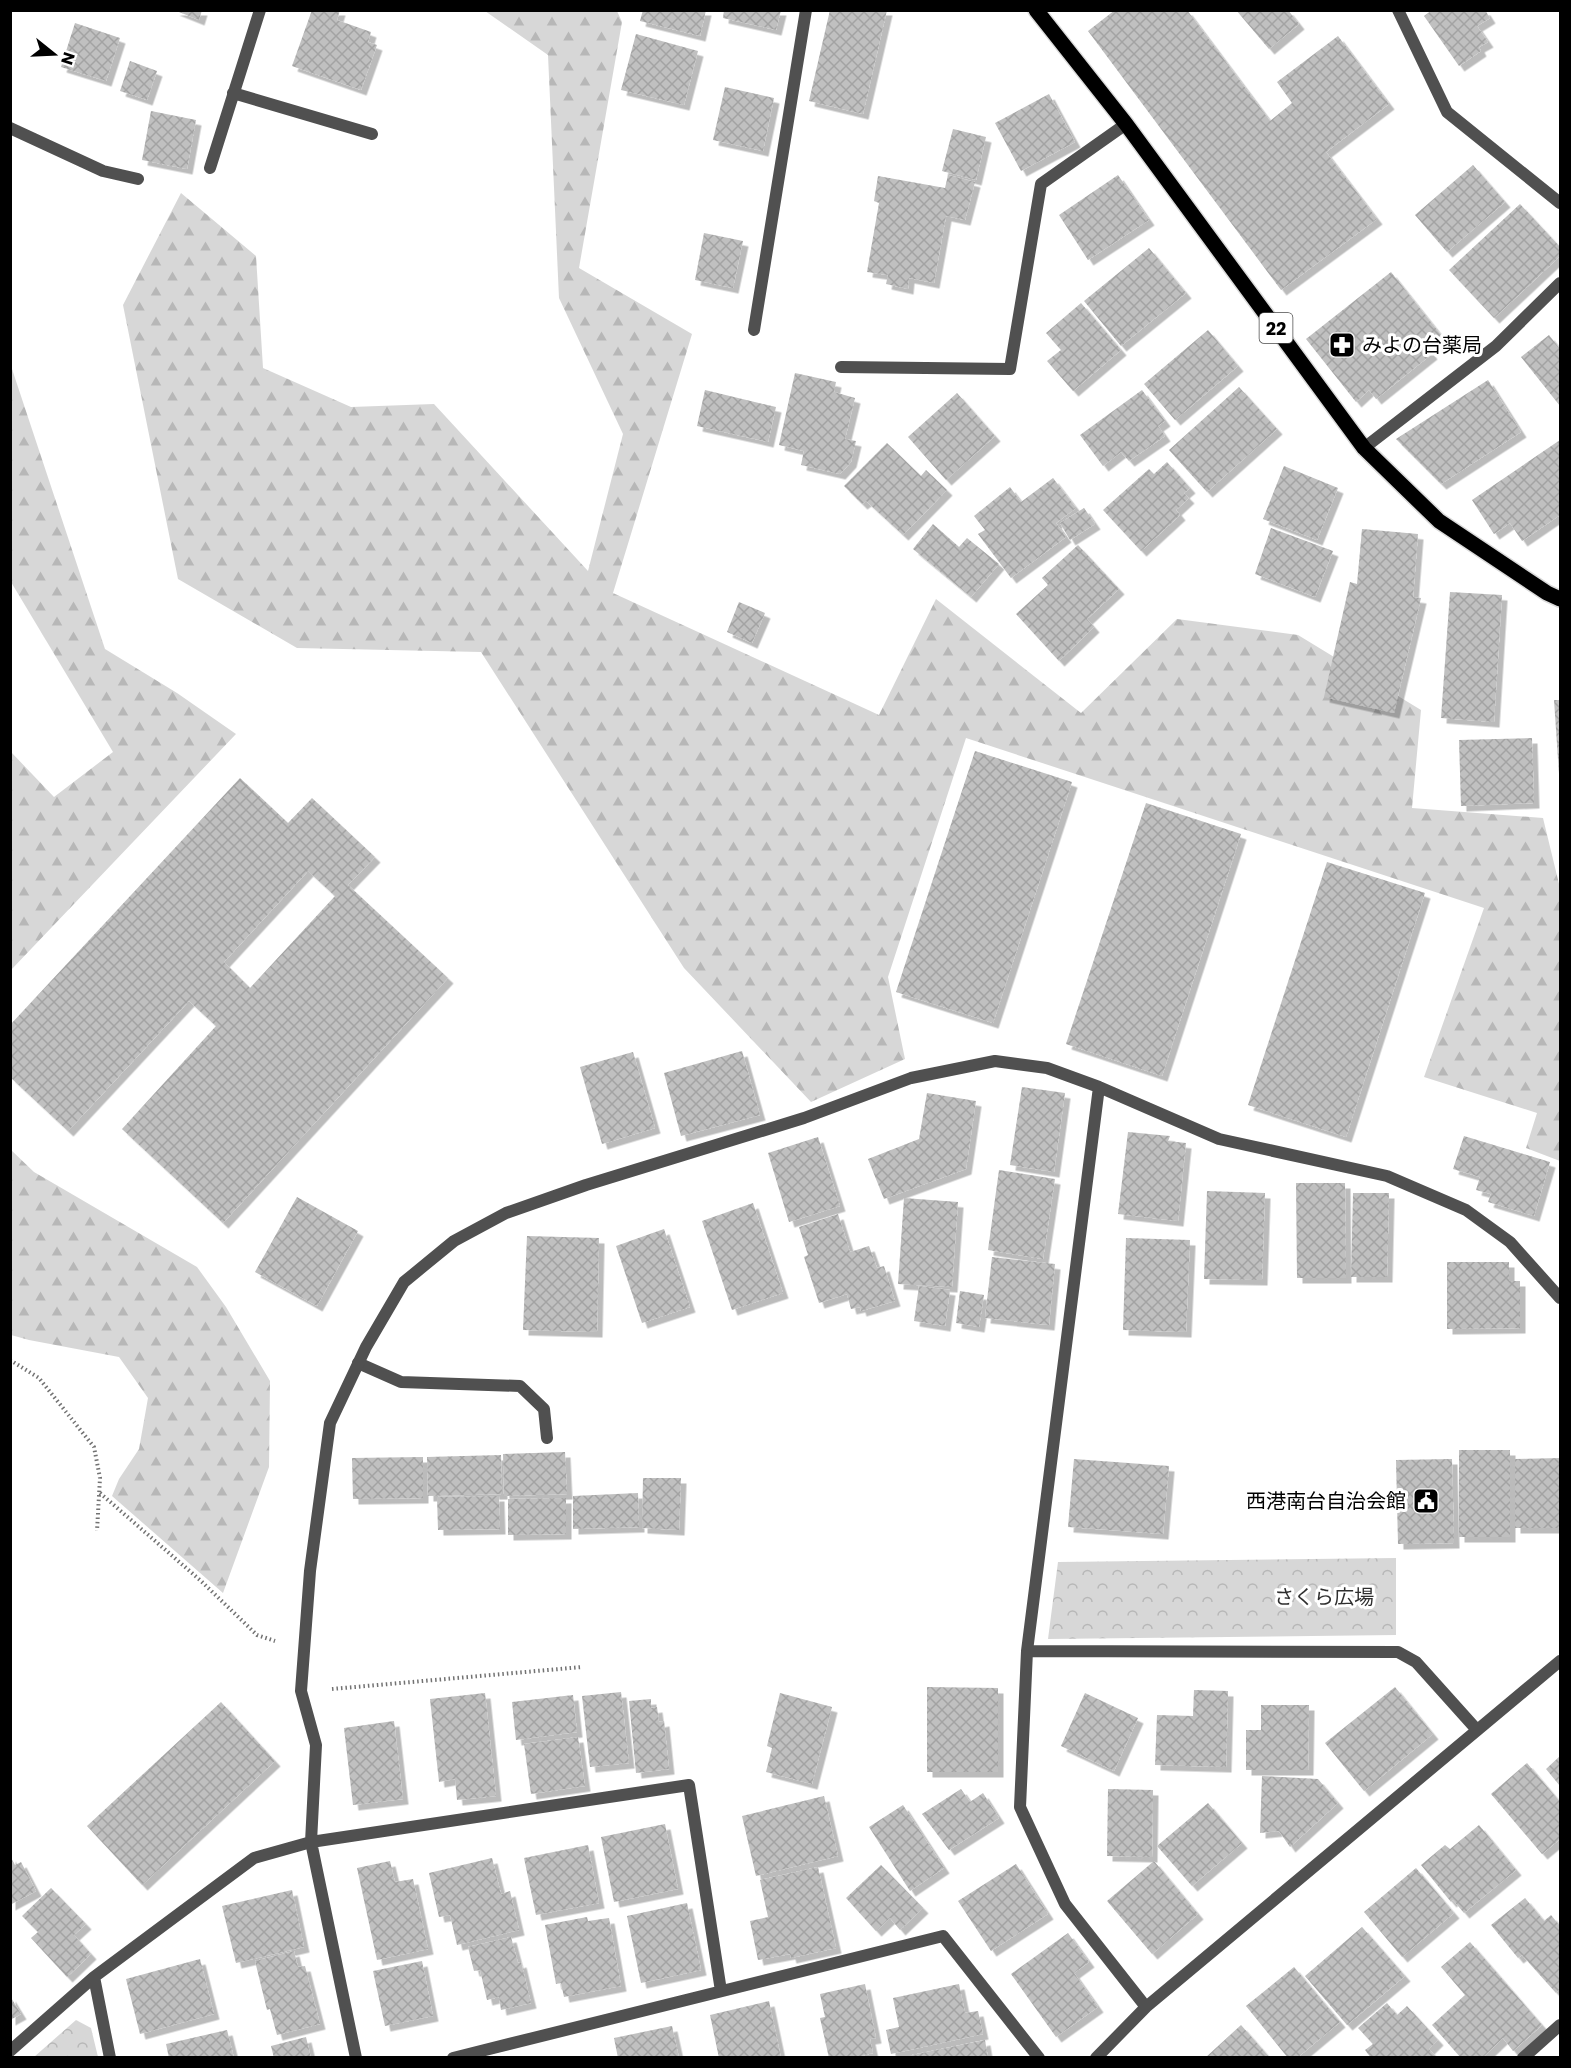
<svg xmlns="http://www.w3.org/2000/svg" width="1571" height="2068" font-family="Poppins,'Noto Sans JP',sans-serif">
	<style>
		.forest { fill: url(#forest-firs) }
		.park { fill: url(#park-crowns) }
		.building { fill: url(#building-cross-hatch); fill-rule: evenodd; filter: url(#shadow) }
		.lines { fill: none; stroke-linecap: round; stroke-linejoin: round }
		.primary-casing { stroke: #dbdbdb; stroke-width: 18 }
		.path { stroke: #727272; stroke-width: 4; stroke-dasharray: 1.5 3; stroke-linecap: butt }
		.lane { stroke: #505050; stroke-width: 12 }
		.street { stroke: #505050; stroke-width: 12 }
		.primary { stroke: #000; stroke-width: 15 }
		.labels { text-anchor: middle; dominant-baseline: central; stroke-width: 6; stroke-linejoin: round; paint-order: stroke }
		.shield { fill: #fff; stroke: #4c4c4c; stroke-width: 1.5 }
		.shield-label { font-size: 18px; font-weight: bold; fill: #000 }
		.poi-label { font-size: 20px; fill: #000; stroke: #fff; text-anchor: start }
		.park-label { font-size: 20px; fill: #2e2e2e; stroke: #fff }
	</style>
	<defs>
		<pattern id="forest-firs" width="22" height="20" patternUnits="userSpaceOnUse" patternTransform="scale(1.5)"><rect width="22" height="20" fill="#d7d7d7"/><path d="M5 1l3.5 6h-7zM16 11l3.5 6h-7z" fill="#b7b7b7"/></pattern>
		<pattern id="park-crowns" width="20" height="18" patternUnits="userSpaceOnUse" patternTransform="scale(1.5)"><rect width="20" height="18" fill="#d7d7d7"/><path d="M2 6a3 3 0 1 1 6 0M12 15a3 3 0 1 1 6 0" fill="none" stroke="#b7b7b7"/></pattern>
		<pattern id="building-cross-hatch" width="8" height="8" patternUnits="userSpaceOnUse" patternTransform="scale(1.5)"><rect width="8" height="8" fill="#c0c0c0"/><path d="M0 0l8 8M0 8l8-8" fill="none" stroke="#a3a3a3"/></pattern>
		<filter id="shadow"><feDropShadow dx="5.5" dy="5.5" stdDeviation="0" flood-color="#0004"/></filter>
	</defs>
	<rect width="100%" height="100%" fill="#fff"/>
	<path class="forest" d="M485 11H617L622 22 579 268 692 334 613 593 879 715 936 599 1081 713 1177 619 1298 635 1421 710 1412 808 1543 818 1560 888V1161L1526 1148 1537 1113 1424 1077 1484 908 966 738 888 977 905 1059 811 1102 684 968 481 652 297 648 178 579 123 305 181 193 256 256 263 368 351 407 434 404 588 571 623 434 559 298 548 55Z
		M11 366 105 649 177 693 236 734 11 970V752L54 797 113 752 11 582Z
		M10 1149 34 1172 197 1267 226 1307 270 1381 269 1467 223 1593 112 1496 119 1479 139 1449 148 1398 119 1357 29 1340 11 1335Z"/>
	<path class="park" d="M1396 1558V1635L1048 1639 1058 1562Z
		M76 2020 91 2028 98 2057H34Z"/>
	<path class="building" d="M174 10H202L199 20Z
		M312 10H340L337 20 371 32 368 42 377 45 361 90 292 66Z
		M643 10H706L700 36 640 21Z
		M724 10H781L776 30 723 18Z
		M830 10H887L863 114 809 101Z
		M1115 10H1187L1270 121 1292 103 1277 82 1338 36 1389 104 1326 152 1377 219 1281 290 1088 31Z
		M1236 10H1288L1299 24 1269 49Z
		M1432 10H1485L1490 18 1477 26 1488 42 1479 47 1481 51 1459 66 1424 16Z
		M75 23 120 38 106 81 61 67Z
		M636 34 698 51 684 105 621 90Z
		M130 61 157 71 147 100 120 91Z
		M725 87 774 98 763 151 713 140Z
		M1049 94 1075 142 1021 171 995 123Z
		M151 111 196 120 187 169 142 160Z
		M953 129 986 137 976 180 942 171Z
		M1473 165 1505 202 1447 252 1415 215Z
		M948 175 975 182 965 220 946 216 934 283 909 278 908 289 886 284 888 275 867 272 879 203 874 201 878 176 945 188Z
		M1118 175 1149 220 1088 260 1059 215Z
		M1520 204 1560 247V256L1494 318 1449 270Z
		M704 233 743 241 733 288 695 280Z
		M1149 248 1186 293 1121 346 1084 301Z
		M1391 272 1441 335 1426 346 1432 354 1376 399 1369 390 1356 402 1306 339Z
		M1081 303 1121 350 1073 391 1047 361 1061 350 1046 333Z
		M1208 330 1238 366 1175 420 1144 384Z
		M1549 335 1560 349V406L1521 357Z
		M795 373 836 382 834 392 855 398 845 439 856 441 851 462 840 474 801 465 804 451 779 445Z
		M1488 380 1521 432 1441 484 1396 439Z
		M1239 387 1277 429 1207 492 1169 450Z
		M705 390 776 407 768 442 697 426Z
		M1142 390 1165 421 1158 426 1165 436 1129 461 1121 452 1103 466 1080 435Z
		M957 393 995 436 946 480 908 437Z
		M1560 440V515L1522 541 1510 523 1494 534 1472 500Z
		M887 443 921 476 926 470 947 490 903 535 866 501 862 504 844 486Z
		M1167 462 1190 488 1184 493 1189 498 1176 510 1180 515 1141 551 1103 510 1149 469 1154 474Z
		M1284 466 1338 488 1317 540 1263 519Z
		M1053 478 1076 508 1056 523 1066 537 1011 578 978 534 985 530 974 516 1010 487 1021 502Z
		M1084 508 1095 524 1070 540 1060 523Z
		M933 524 959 547 967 538 999 564 971 597 913 549Z
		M1271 528 1333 551 1315 597 1255 574Z
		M1362 529 1418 534 1413 597 1421 598 1394 713 1324 697 1350 582 1357 584Z
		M1078 545 1119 589 1087 619 1094 627 1059 661 1016 614 1048 585 1042 578Z
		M1450 592 1502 595 1494 722 1441 718Z
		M739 602 765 613 752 643 727 632Z
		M1554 700H1560V774H1559Z
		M1532 738 1534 803 1461 806 1459 740Z
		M975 751 1072 782 993 1023 896 992Z
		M240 778 288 823 312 798 375 857 348 885 448 978 223 1223 122 1129 216 1026 189 1001 68 1131 10 1077V1025ZM308 871 335 896 250 988 224 962Z
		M1146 803 1241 834 1162 1076 1066 1044Z
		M1327 862 1425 893 1346 1137 1248 1105Z
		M742 1051 760 1115 681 1136 664 1073Z
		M633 1052 655 1128 602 1144 580 1067Z
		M1022 1087 1065 1093 1054 1172 1010 1165Z
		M927 1093 976 1101 966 1169 884 1199 868 1159 919 1139Z
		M1128 1132 1170 1136 1168 1141 1186 1143 1178 1221 1118 1214Z
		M1464 1136 1550 1162 1534 1216 1488 1202 1491 1194 1476 1190 1480 1177 1453 1169Z
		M818 1137 840 1206 789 1222 768 1153Z
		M999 1170 1055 1179 1043 1259 988 1250Z
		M1296 1183H1345L1346 1278H1297Z
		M1207 1191 1265 1193 1262 1280 1204 1279Z
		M1353 1193H1389L1387 1277H1351Z
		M297 1197 358 1231 317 1306 255 1272Z
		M904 1198 958 1202 952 1287 898 1284Z
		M753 1203 783 1293 732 1310 702 1221Z
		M838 1214 850 1252 869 1246 877 1268 884 1266 895 1301 861 1311 860 1307 851 1309 847 1294 819 1303 804 1257 808 1255 799 1227Z
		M664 1229 690 1307 642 1323 616 1246Z
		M527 1236 599 1238 597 1332 523 1330Z
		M1126 1238 1190 1240 1186 1332 1123 1330Z
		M992 1257 1055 1264 1049 1325 985 1318Z
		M1447 1262H1509V1281H1520V1328L1447 1329Z
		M919 1286 950 1290 945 1326 914 1321Z
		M960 1291 984 1295 979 1327 956 1323Z
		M1459 1450H1510V1537H1459Z
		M565 1452 567 1494 504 1496 503 1454Z
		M501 1455 502 1494 428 1496 427 1457Z
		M423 1457V1498L353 1499 352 1458Z
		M1560 1458V1528H1515V1459Z
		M1074 1459 1169 1466 1163 1534 1068 1527Z
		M1452 1459 1454 1543 1398 1544 1396 1460Z
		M643 1478H681L679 1530 642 1528Z
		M638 1493 639 1527 573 1529V1496Z
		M499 1496 500 1529 438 1530 437 1497Z
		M566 1498V1534L508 1535V1499Z
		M927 1687 998 1688V1772H927Z
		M1395 1687 1433 1734 1364 1791 1325 1743Z
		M1194 1690 1228 1691 1226 1767 1155 1765 1157 1715 1193 1716Z
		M621 1692 629 1763 590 1767 582 1696Z
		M485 1693 496 1796 457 1800 455 1779 439 1782 430 1699Z
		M780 1693 832 1707 812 1784 766 1772 772 1748 767 1746Z
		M1085 1693 1138 1718 1114 1771 1061 1746Z
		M573 1695 577 1732 516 1740 512 1702Z
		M651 1699V1708L657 1707 659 1722 664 1721 669 1769 636 1773 629 1701Z
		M221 1702 275 1761 142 1885 87 1826Z
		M1261 1705H1309L1308 1770H1246V1730H1261Z
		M394 1721 403 1799 353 1805 344 1728Z
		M578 1737 585 1786 531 1794 524 1744Z
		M1560 1756V1786L1546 1769Z
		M1527 1763 1560 1802V1839L1542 1854 1491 1794Z
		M1262 1776 1318 1779 1338 1803 1290 1847 1279 1831 1260 1833Z
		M961 1789 970 1802 983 1793 999 1818 949 1850 922 1814Z
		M1108 1789 1153 1790 1152 1857 1107 1856Z
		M824 1796 838 1856 756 1876 742 1816Z
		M1208 1803 1242 1843 1192 1886 1157 1846Z
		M903 1805 944 1868 910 1891 869 1827Z
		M665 1824 678 1889 614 1902 601 1837Z
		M1479 1825 1516 1870 1464 1913 1453 1900 1451 1902 1421 1865 1445 1845 1450 1849Z
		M588 1845 599 1903 536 1915 524 1858Z
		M10 1856 15 1865 21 1862 36 1891 10 1905Z
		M492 1858 501 1894 510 1891 519 1930 457 1945 450 1915 439 1917 429 1873Z
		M390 1861 395 1882 413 1879 428 1949 377 1960 357 1868Z
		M1154 1861 1198 1914 1152 1954 1107 1901Z
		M1016 1864 1048 1914 991 1951 958 1901Z
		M881 1865 923 1908 900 1930 890 1918 876 1931 846 1898Z
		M818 1867 836 1948 791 1958 790 1954 758 1960 750 1921 768 1917 760 1880Z
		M1416 1868 1454 1913 1402 1957 1364 1912Z
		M51 1888 86 1924 74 1935 91 1954 67 1977 31 1938 38 1932 22 1916Z
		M292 1890 304 1947 236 1963 222 1906Z
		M1525 1898 1544 1921 1551 1915 1560 1926V1989L1556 1993 1522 1955 1518 1958 1491 1925Z
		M687 1903 701 1970 641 1983 627 1916Z
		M587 1917 588 1921 609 1918 621 1986 564 1997 561 1983 556 1984 545 1925Z
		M1362 1927 1405 1976 1347 2025 1305 1976Z
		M1068 1933 1089 1962 1074 1973 1098 2007 1056 2037 1011 1974Z
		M511 1937 518 1963 521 1962 531 2003 501 2010 499 1997 487 2000 480 1970 474 1971 468 1947Z
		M1470 1942 1542 2025 1513 2051 1503 2038 1482 2058H1461L1432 2025 1465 1995 1441 1967Z
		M294 1951 298 1967 305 1966 320 2024 277 2035 270 2009 267 2010 255 1961Z
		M200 1959 214 2014 140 2034 126 1979Z
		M422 1961 433 2016 385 2026 373 1971Z
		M1294 1967 1340 2022 1297 2058H1288L1246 2006Z
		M865 1984 876 2038 870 2039 873 2053 853 2058H829L820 2018 825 2017 820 1994Z
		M959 1984 965 2013 978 2011 983 2034 891 2054 886 2030 899 2027 893 1998Z
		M10 1996 21 2014 10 2020Z
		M769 2001 781 2058H719L710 2015Z
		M1387 2003 1397 2015 1407 2006 1438 2040 1429 2049 1437 2058H1371L1365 2050 1373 2044 1358 2028Z
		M1241 2025 1270 2058H1205Z
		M672 2026 679 2058H618L614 2038Z
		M227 2030 234 2058H169L166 2044Z
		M306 2037 311 2058H274L271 2046Z
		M985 2040 988 2058H913L912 2055Z"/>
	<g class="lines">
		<g class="primary-casing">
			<path id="primary" d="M1036 10 1126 124 1364 448 1439 521 1547 593 1560 599"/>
		</g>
		<path class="path" d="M10 1360 39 1378 94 1447 100 1478 97 1531
			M100 1493 200 1580 257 1635 275 1641
			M332 1689 582 1667"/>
		<path class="lane" d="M358 1363 401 1382 520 1386 544 1409 547 1438"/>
		<path class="street" d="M1398 10 1447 112 1560 203
			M233 93 372 134
			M10 128 103 171 138 179
			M210 168 260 10
			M754 330 806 10
			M841 367 1010 369 1041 184 1126 124
			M1364 448 1496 346 1560 283
			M1099 1087 1027 1651 1020 1807 1065 1904 1146 2007
			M1027 1651 1398 1652 1416 1662 1477 1730
			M94 1977 110 2058
			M10 2051 94 1977 254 1858 311 1842 689 1785 721 1991
			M356 2058 311 1842 316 1745 301 1691 310 1571 330 1423 366 1347 404 1282 454 1241 506 1213 586 1185 804 1118 911 1078 995 1061 1047 1068 1099 1087 1219 1139 1387 1176 1466 1210 1510 1242 1560 1298
			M453 2058 943 1936 1039 2058
			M1096 2058 1146 2007 1560 1661
			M1523 2058 1560 2025"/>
		<use href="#primary" class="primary"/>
	</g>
	<defs>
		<g id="pharmacy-square" transform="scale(1.35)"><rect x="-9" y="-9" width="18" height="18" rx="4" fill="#000" stroke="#fff"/><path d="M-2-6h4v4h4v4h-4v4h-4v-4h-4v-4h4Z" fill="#fff"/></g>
		<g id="civic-square" transform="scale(1.35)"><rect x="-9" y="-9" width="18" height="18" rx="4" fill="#000" stroke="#fff"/><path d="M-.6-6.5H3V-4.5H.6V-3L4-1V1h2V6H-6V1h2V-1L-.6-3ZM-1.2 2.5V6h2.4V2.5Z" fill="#fff"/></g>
	</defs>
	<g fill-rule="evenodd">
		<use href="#pharmacy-square" x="1342" y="345"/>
		<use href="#civic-square" x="1426" y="1501"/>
	</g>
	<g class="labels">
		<rect class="shield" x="1259.5" y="313" width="33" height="30" rx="4.5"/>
		<g class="shield-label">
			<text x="1276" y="328">22</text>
		</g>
		<g class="poi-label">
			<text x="1362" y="345">みよの台薬局</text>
			<text x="1406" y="1501" text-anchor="end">西港南台自治会館</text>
		</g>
		<g class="park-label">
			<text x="1324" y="1597">さくら広場</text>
		</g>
	</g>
	<rect width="1571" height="2068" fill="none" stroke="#000000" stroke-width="24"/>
	<g transform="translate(54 54) rotate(108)" stroke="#ffffff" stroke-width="4.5" paint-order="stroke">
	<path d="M0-4.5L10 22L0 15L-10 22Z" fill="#000000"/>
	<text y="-9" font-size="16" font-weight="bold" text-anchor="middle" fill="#000000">N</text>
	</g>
</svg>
